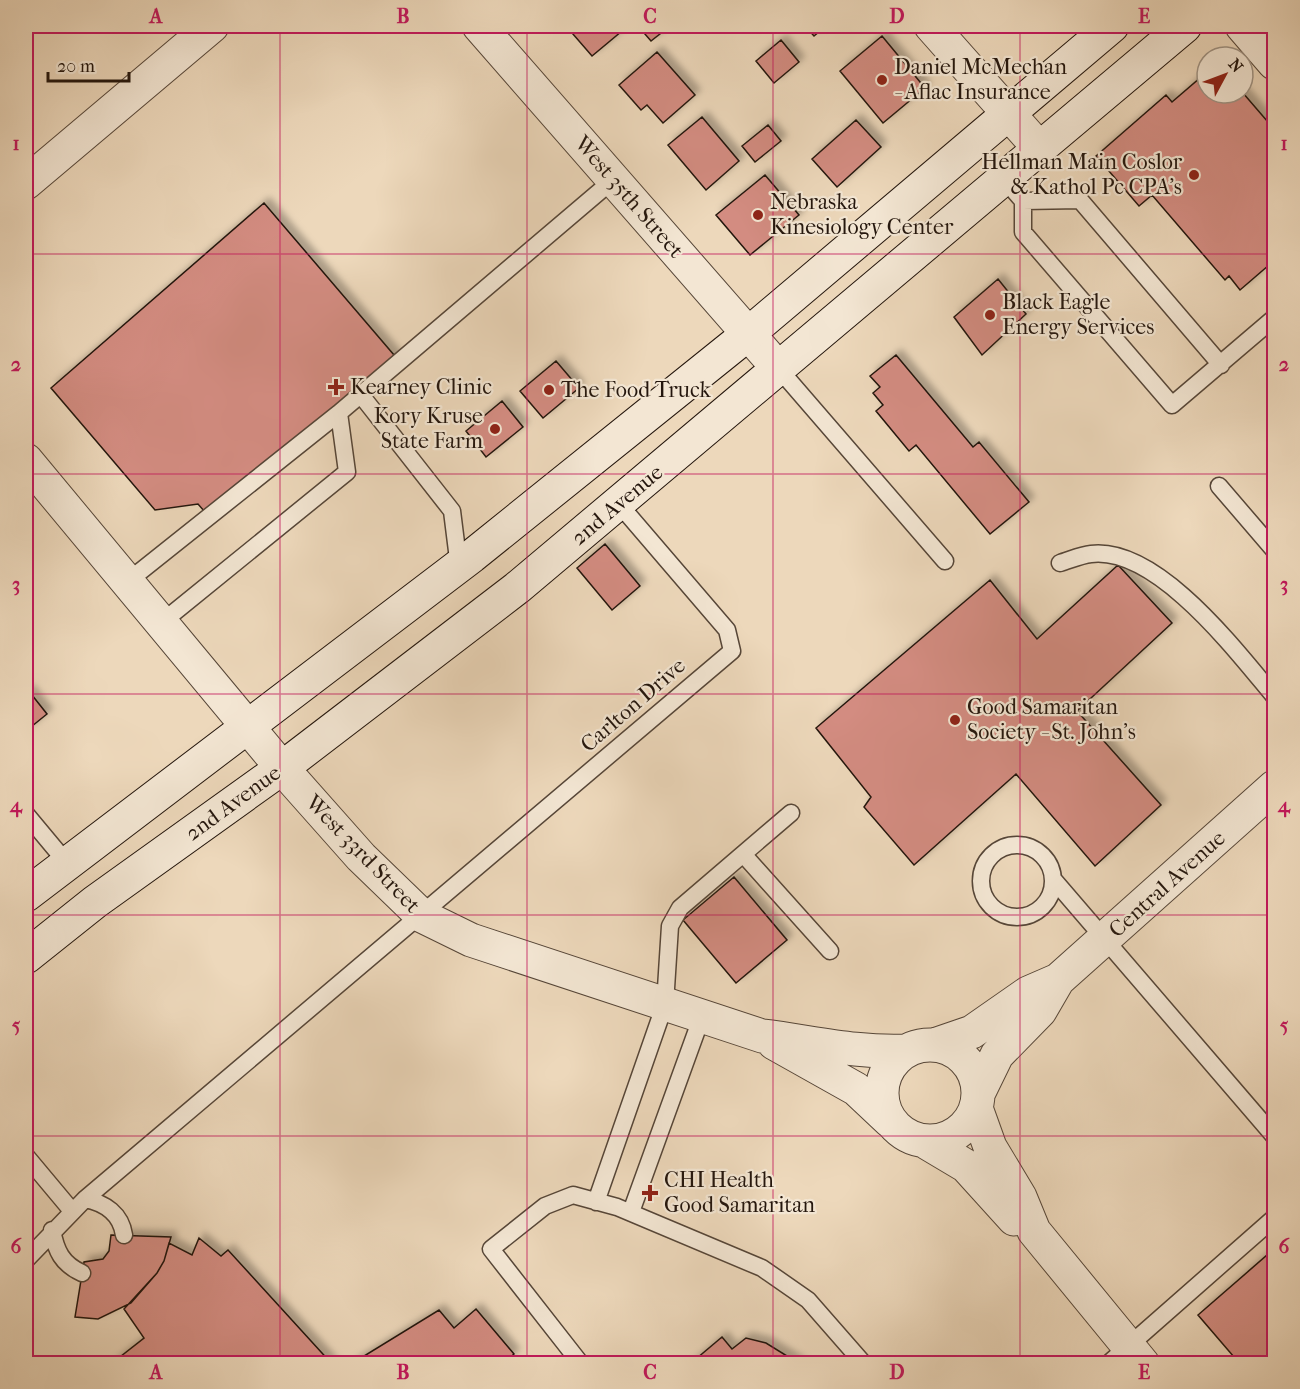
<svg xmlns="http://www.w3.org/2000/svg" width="1300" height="1389" font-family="'IM FELL French Canon',serif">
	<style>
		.building { fill: #d38c81; stroke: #24160d; stroke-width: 1.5; filter: url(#shadow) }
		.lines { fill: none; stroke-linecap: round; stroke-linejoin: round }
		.service-casing { stroke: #564638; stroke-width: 19 }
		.minor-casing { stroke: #564638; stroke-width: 35 }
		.tertiary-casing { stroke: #564638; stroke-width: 35 }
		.secondary-casing { stroke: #24160d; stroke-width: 35 }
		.service { stroke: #f3e6d3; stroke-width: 16 }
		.minor { stroke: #f3e6d3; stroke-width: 33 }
		.tertiary { stroke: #f3e6d3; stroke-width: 33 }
		.secondary { stroke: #f3e6d3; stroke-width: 33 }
		.grid { fill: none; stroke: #c2185b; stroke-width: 1.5; stroke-opacity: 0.55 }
		.poi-dot { fill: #8f2418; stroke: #f3e6d3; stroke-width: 2 }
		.labels { text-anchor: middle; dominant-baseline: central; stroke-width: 4.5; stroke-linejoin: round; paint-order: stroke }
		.poi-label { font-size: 22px; fill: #24160d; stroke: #f3e6d3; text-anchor: start }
		.street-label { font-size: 22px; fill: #24160d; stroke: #f3e6d3 }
		.neatline { fill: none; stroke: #c2185b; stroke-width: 2 }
		.grid-label { font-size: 20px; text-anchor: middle; font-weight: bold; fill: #c2185b }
	</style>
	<defs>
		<filter id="shadow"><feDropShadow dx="5.5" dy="-5.5" stdDeviation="3" flood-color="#0004"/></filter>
	</defs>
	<rect width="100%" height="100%" fill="#edd8bb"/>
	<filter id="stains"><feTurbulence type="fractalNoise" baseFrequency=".00333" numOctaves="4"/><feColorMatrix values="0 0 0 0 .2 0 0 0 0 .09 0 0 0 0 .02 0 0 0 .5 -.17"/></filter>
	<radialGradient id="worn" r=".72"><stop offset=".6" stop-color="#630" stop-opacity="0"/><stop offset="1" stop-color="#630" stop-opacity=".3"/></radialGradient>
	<path class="building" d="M566 26H628L592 56Z
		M638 26H670L651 41Z
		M805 26H826L814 36Z
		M882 36 925 88 883 123 840 71Z
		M781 40 799 62 774 83 756 61Z
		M657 52 695 95 663 123 647 105 641 110 619 85Z
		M1207 72V93H1243L1274 129V271L1269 265 1240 290 1229 276 1225 280 1152 195 1139 206 1096 156 1166 95 1172 102Z
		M702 117 739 161 706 190 668 145Z
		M856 120 881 147 837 187 812 159Z
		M768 125 781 141 755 162 742 146Z
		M765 175 799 215 750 255 716 215Z
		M264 203 400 362 212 520 198 504 155 510 51 388Z
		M998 279 1026 314 982 355 954 317Z
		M896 355 973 447 979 442 1029 502 990 534 916 445 909 451 876 411 883 405 873 393 880 387 870 376Z
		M556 361 579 388 543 418 520 391Z
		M502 401 523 427 486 457 466 431Z
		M605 544 640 586 612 610 577 568Z
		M1118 565 1172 623 1077 711 1161 805 1095 866 1016 774 914 865 864 807 871 797 816 728 990 580 1037 639Z
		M28 690 47 714 26 731V693Z
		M734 877 787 940 736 983 683 920Z
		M111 1235 171 1237 164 1261 157 1273 131 1303 98 1319 75 1317 84 1262 103 1259 109 1251Z
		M199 1238 221 1256 228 1250 332 1364H111L144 1338 124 1309 157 1273 164 1261 169 1243 192 1255Z
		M1274 1249V1364H1240L1198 1315Z
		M476 1309 514 1354 503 1364H351L439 1310 454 1328Z
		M722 1337 732 1349 746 1338 766 1343 800 1364H690Z"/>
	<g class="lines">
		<g class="service-casing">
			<path id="service" d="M1004 179 1023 201V232L1172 405 1274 318
				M1023 201 1080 200 1221 365
				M779 369 945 561
				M361 395 452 511 459 567
				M1219 486 1274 550
				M1060 563C1070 560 1081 555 1091 554 1157 546 1236 651 1274 696
				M127 582 339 413
				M161 623 347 472 339 413 613 180
				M26 814 66 862
				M981 881a36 36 0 1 1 72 0a36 36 0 1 1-72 0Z
				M743 854 830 951
				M1053 879 1274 1136
				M26 1156 72 1211
				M85 1199C105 1203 121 1214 124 1235
				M596 1202 665 1004 670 926 680 908 791 813
				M631 1212 702 1016
				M52 1230C56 1251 62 1264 82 1273
				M26 1260 85 1199 732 651 727 630 619 504
				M581 1364 491 1249 545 1206 573 1195 617 1207 762 1268 808 1300 864 1364
				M1108 1364 1274 1218"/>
		</g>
		<g class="minor-casing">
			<path id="minor" d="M479 26 779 369
				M931 26 1040 149
				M1242 26 1274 63
				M26 183 212 26
				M282 768 361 857 422 916 471 940 762 1036C813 1042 855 1053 906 1051
				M774 1043 856 1089 890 1121
				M934 1045 972 1032 1028 993 1058 980 1274 787
				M882 1093a48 48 0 1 1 96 0a48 48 0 1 1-96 0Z
				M978 1094 997 1055 1040 1011 1058 980
				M976 1108 990 1147 1020 1197 1034 1231 1143 1364
				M924 1141 966 1166 1014 1219"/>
		</g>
		<g class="tertiary-casing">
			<path id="tertiary" d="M26 460 282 768"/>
		</g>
		<g class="secondary-casing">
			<path id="secondary" d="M26 895 472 556 748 334 1112 26
				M26 957 95 902 282 768 517 588 1185 26"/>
		</g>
		<use href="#service" class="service"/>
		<use href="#minor" class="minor"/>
		<use href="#tertiary" class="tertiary"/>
		<use href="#secondary" class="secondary"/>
	</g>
	<path class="grid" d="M280 26V1364M527 26V1364M773 26V1364M1020 26V1364M26 254H1274M26 474H1274M26 694H1274M26 915H1274M26 1136H1274"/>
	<g class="poi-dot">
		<circle cx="882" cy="80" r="6"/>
		<circle cx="1194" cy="175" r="6"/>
		<circle cx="758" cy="215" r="6"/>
		<circle cx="990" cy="315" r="6"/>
		<path d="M333 378h6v6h6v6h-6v6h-6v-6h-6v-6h6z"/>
		<circle cx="549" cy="390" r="6"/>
		<circle cx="495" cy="429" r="6"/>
		<circle cx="955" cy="720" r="6"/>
		<path d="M647 1184h6v6h6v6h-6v6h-6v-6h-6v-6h6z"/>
	</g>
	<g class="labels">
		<g class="poi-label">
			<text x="894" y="67">Daniel McMechan<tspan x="894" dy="25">- Aflac Insurance</tspan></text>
			<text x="1182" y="162" text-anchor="end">Hellman Main Coslor<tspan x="1182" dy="25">&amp; Kathol Pc CPA's</tspan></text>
			<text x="770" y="202">Nebraska<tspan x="770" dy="25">Kinesiology Center</tspan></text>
			<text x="1002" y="302">Black Eagle<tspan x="1002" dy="25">Energy Services</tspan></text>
			<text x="350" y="387">Kearney Clinic</text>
			<text x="561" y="390">The Food Truck</text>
			<text x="483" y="416" text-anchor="end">Kory Kruse<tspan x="483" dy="25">State Farm</tspan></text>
			<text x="967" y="707">Good Samaritan<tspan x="967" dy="25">Society - St. John's</tspan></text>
			<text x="664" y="1180">CHI Health<tspan x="664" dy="25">Good Samaritan</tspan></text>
		</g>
		<g class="street-label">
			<text transform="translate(629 197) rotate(49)">West 35th Street</text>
			<text transform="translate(617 505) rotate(-40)">2nd Avenue</text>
			<text transform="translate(633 705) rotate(-41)">Carlton Drive</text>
			<text transform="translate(233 803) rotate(-36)">2nd Avenue</text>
			<text transform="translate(363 854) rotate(46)">West 33rd Street</text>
			<text transform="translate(1167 884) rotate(-42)">Central Avenue</text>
		</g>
	</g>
	<rect width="1300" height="1389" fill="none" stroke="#edd8bb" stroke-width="66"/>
	<g transform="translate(1225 75) rotate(49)"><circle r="28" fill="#f3e6d3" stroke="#a09384" stroke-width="1.5"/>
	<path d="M0-4.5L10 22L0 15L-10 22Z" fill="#8f2418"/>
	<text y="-9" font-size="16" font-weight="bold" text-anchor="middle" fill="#24160d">N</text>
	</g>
	<path d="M48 72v9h81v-9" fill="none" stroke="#24160d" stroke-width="3"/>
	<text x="57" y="72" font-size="18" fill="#24160d" stroke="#f3e6d3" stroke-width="4.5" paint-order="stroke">20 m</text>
	<rect x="33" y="33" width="1234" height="1323" class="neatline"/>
	<g class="grid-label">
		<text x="156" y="23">A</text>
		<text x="403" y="23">B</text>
		<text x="650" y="23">C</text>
		<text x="897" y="23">D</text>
		<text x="1144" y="23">E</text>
		<text x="16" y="150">1</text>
		<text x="1284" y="150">1</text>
		<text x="16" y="371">2</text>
		<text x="1284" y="371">2</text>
		<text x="16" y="591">3</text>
		<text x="1284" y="591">3</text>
		<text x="16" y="812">4</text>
		<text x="1284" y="812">4</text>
		<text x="16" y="1032">5</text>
		<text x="1284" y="1032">5</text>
		<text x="16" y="1253">6</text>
		<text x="1284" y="1253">6</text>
		<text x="156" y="1379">A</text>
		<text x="403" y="1379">B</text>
		<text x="650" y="1379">C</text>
		<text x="897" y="1379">D</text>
		<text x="1144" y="1379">E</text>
	</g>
	<rect width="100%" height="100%" filter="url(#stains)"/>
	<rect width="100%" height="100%" fill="url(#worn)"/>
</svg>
